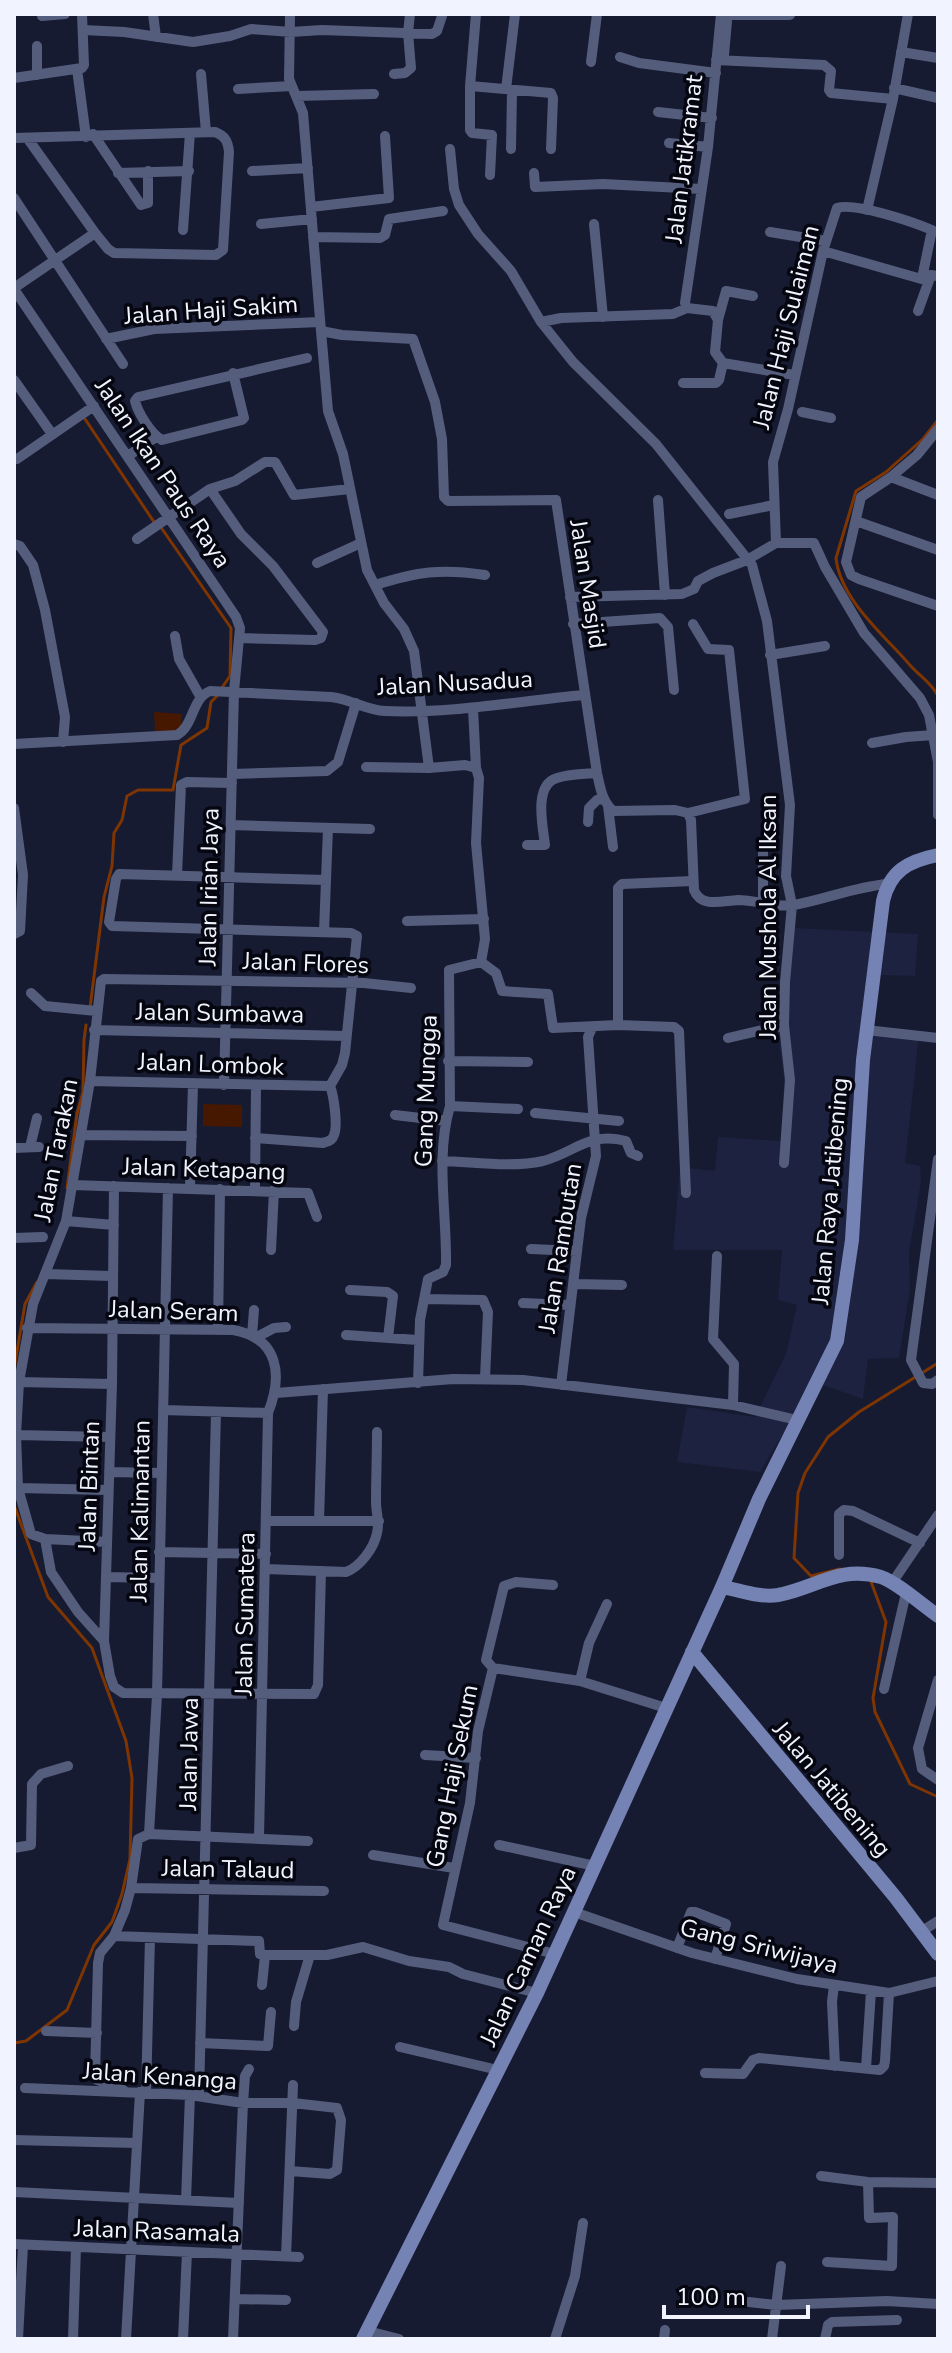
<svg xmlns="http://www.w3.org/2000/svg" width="952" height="2353" font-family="'Nunito Sans',sans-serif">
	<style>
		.built { fill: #1c223f }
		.green { fill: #471800 }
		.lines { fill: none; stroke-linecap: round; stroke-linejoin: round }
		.stream { stroke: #7e3502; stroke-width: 3 }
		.street { stroke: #555d7d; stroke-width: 10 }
		.secondary { stroke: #7582b4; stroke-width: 14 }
		.labels { text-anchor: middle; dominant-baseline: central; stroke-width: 7; stroke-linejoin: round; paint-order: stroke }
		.street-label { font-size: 24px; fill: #f1f4fe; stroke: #050610 }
	</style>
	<rect width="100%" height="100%" fill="#161b31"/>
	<path class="built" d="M793 928 918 934 915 976 879 975 868 1025 919 1035 905 1163 920 1166 921 1183 909 1252 910 1290 899 1358 868 1359 863 1399 814 1382 760 1472 677 1462 687 1407 755 1417 786 1354 797 1305 778 1300 782 1250H673L680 1167 715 1171 718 1137 781 1141 784 1079 777 1028Z"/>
	<path class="green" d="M154 712 182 714 181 729 176 731 155 732Z
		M203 1104 242 1105V1127L203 1126Z"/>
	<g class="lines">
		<path class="stream" d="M85 419 154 522
			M938 420 923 439 886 472 856 491 836 558C840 599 884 635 909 664 919 676 931 682 938 696
			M160 526 231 628 230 676 221 689
			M90 1008 104 897 112 866 114 833 122 820 127 796 138 790H173L181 745 207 728 211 702 217 696
			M67 1188 77 1114 83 1092 84 1040 86 1025
			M14 1369 25 1304 37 1282
			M14 1505 48 1597 92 1648 126 1741 132 1778 130 1859 122 1894 112 1922 94 1945 67 2010 26 2041 14 2043
			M840 1569 811 1576 794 1558 798 1493 805 1473 828 1437 859 1412 938 1363
			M870 1579 886 1622 873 1698 875 1712 910 1784 938 1797"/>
		<path class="street" d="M153 14 156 37
			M290 14 289 79 303 113 321 331 342 335 413 339 435 402 442 439 444 497 448 501 556 500 597 773C600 787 602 801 613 811L675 810 688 813 691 820 694 890C701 908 721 901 738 900 757 900 775 908 794 905 826 899 855 887 887 884
			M476 14 470 86V130L472 133 492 135 490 175
			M721 15H790
			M42 16 65 14
			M83 30 124 32 193 42 230 36 251 29 291 32 322 30 432 34 437 31 442 16
			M901 52 938 58
			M724 55 727 21
			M620 57 639 63 716 73
			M716 60 824 65 831 71 829 90 831 93 893 99
			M591 62 597 14
			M77 69 86 137
			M201 74 206 132
			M394 74 405 73 411 68 408 33 410 14
			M37 75V46
			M14 78 82 68 84 65 82 14
			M470 86 551 93 553 98 551 149
			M894 88 938 98
			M238 89 292 86
			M506 89 515 14
			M296 96 374 94
			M658 112 712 118
			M93 134 141 205 148 203V171
			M14 138 215 132C225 136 228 141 229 152L223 250 216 255 114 253 108 249 95 233 28 139
			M669 143 708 147
			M450 149 454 189 459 205 478 234 511 271 541 322 561 318 673 314 687 308 713 311 718 320 715 352 723 363 794 375
			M511 149 512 90
			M252 171 308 168
			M118 173 189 171
			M534 173 535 187 603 184 701 189
			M14 198 123 364
			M311 207 389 198 385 136
			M867 210 893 99 908 14
			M261 224 312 219
			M594 224 603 317
			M183 230 190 133
			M770 232 825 241
			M313 237 380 238 385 235 389 219 443 211
			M823 251 925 280
			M14 288 95 233
			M14 289 236 617 240 628 234 691 224 1085
			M687 308 685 303 708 147 721 14
			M918 311 931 275 938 276
			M718 320 726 291 753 296
			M541 322 573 362 656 444 752 565 767 621 790 805 786 876 792 905 785 982 784 1025 790 1080 784 1163
			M321 331 328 411 343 454 367 570 384 603 404 629 414 651 429 768
			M106 339 154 329 320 322
			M233 373 244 418 242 420 162 440C151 434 138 413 135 401L138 397 307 358
			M14 380 52 434
			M683 383H716L719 380 723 363
			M802 412 831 418
			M938 429 917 455 891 477 861 497 846 562 851 575 859 579 938 606
			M128 456 156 437
			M17 459 94 406
			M891 477 938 495
			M210 489 241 534 273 566 323 632 321 638 315 640 239 638
			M658 500 665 595
			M729 514 774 505
			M856 521 938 550
			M137 539 210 489 235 481 265 462H275L294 495 350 489
			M776 543 773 462 788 409 823 251 837 208C855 202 913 222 932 230L922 278
			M14 544 20 546 33 565 45 610 65 717 63 742
			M317 563 361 543
			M375 585C417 572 440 568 485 575
			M570 597 682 594 694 589 698 581 713 573 747 560 776 543H814L825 567 864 633 920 698 929 715 938 762V815
			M573 624 660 618 668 627 674 690
			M175 636 179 659 200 696
			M770 655 825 646
			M473 708 476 768 479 778 476 843 485 939 481 962
			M872 743 906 737 934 735
			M14 744 177 735C194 726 191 699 210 691L331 697C350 699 366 710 385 711 451 714 518 701 584 695
			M366 767 429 768 465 765 476 768
			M232 774 327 771 338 762 356 703
			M608 806 613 847
			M14 808 23 875 20 931 14 934
			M688 813 745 799 729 650 708 649 693 624
			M588 822 589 808 597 800 603 799
			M231 825 370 829
			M527 845H545C543 827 533 785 557 778 569 774 584 774 597 773
			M177 875 181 785 187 782 232 783
			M763 903V844
			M407 921 484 919
			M324 932 328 828
			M481 962 496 973 502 991 548 994 553 1028 618 1025V888L622 884 693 881
			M31 993 45 1006 96 1011
			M618 1025 674 1027 679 1031 686 1193
			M94 1030 346 1036
			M866 1030 938 1038
			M728 1038 784 1025
			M448 1061 528 1062
			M90 1081 330 1086
			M450 1106 518 1109
			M535 1113 619 1121
			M395 1115 446 1121
			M81 1135 192 1136
			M255 1138 323 1143C328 1141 332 1141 334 1135 338 1126 334 1096 330 1086L342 1065 345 1053 357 936 351 933 112 926 109 922 116 879 119 874 326 880
			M30 1147 37 1118
			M14 1148 39 1147
			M938 1159 911 1360 923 1383 932 1384 938 1380
			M442 1161C475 1162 510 1168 543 1161 574 1153 589 1131 626 1141L631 1153 638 1156
			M73 1185 308 1193 317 1217
			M114 1186 112 1384 104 1641 110 1676 114 1687 123 1693 314 1694 318 1685 321 1571
			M190 1188 193 1084
			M255 1189 256 1086
			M66 1221 114 1225
			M14 1238 43 1237
			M531 1249 577 1251
			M271 1250 274 1190
			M717 1256 713 1339 734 1364 733 1405
			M46 1274 111 1276
			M574 1284 622 1285
			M350 1290 387 1292 393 1296 388 1338
			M424 1299 483 1300 488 1312 485 1378
			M523 1303 569 1305
			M27 1328 233 1330C279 1338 283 1375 268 1413L259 1838
			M218 1329 220 1189
			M252 1335 254 1310
			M346 1335 418 1340
			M257 1337 274 1328 286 1327
			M19 1382 112 1384
			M418 1383 420 1320 428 1279 443 1272 446 1265C447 1212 435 1158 450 1106L449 970 481 962
			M561 1385 581 1218 596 1156 588 1037 592 1028
			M276 1393 453 1379 523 1380 733 1405 797 1420
			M163 1410 268 1413
			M16 1435 109 1437
			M109 1472 161 1473
			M18 1488 108 1490
			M267 1521H379
			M319 1521 323 1389
			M45 1539 51 1572 78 1612 104 1641
			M107 1542 45 1539 31 1534 18 1488 16 1435 19 1382 33 1304 66 1221 90 1081 101 981 104 979 364 983 411 988
			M159 1552 266 1554
			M839 1555V1514L844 1510 853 1511 920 1543
			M266 1569 346 1572C360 1567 374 1548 377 1533 380 1522 376 1513 376 1502 376 1479 377 1455 377 1432
			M106 1577 158 1578
			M892 1583 938 1515
			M493 1668 478 1731 470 1803 443 1925 555 1954
			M493 1668 580 1681 666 1708
			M493 1668 486 1660 504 1586 516 1582 553 1585
			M938 1680 918 1748 922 1769 938 1780
			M580 1681 589 1643 607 1604
			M884 1689 906 1593
			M425 1755 476 1758
			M149 1834 157 1695 168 1188
			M499 1845 595 1866
			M14 1848 31 1845 32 1784 41 1774 68 1766
			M373 1855 454 1868
			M131 1888 324 1891
			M574 1912 692 1953 797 1979 889 1993 938 1981
			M922 1931 938 1921
			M114 1936 259 1941 260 1954 265 1955 262 1985
			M677 1948 691 1912H695L726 1924 715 1959
			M265 1955H327L363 1947 409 1961 449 1967 463 1974 537 1993
			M834 1985 832 2002 835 2066
			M294 2026 296 2002 310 1955
			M46 2031 97 2033
			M200 2043 268 2046 271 2012
			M400 2047 498 2070
			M866 2068 871 1991
			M705 2073 743 2074 753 2060 759 2058 880 2070 884 2066 885 2061 889 1993
			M25 2088 190 2095 243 2103H293L337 2108 341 2120 337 2170 330 2174 290 2171
			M126 2092 119 2087 97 2080 95 2075 98 1963 100 1953 114 1936 125 1910 131 1888 138 1839 149 1834 308 1841
			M146 2093 150 1938
			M199 2096 216 1412
			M14 2140 136 2143
			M821 2176 868 2182 938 2183
			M14 2192 239 2203
			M186 2200 190 2095
			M14 2244 299 2257
			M286 2256 293 2085
			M827 2262 892 2266 893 2217 869 2218 868 2182
			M235 2299 286 2300
			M749 2302 776 2305 887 2301 938 2304
			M368 2331 399 2339
			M18 2339 23 2245
			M73 2339 76 2247
			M126 2339 140 2092
			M183 2339 187 2252
			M233 2339 243 2103 245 2076 249 2069
			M555 2339 575 2276 583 2223
			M664 2339 665 2330
			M772 2339 781 2266
			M825 2339 828 2325 832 2322 897 2320"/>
		<path class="secondary" d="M722 1587C740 1590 759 1598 778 1595 816 1588 839 1565 881 1577 898 1583 922 1605 938 1616
			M692 1652 896 1898 938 1954
			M363 2339 537 1993 722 1587 759 1499 837 1341 852 1240 863 1060 883 901C890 871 908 861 938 855"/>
	</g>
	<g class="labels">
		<g class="street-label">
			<text transform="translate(684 159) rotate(-83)">Jalan Jatikramat</text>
			<text transform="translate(211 310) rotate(-4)">Jalan Haji Sakim</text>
			<text transform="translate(786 327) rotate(-76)">Jalan Haji Sulaiman</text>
			<text transform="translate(163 473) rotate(56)">Jalan Ikan Paus Raya</text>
			<text transform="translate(588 584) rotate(81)">Jalan Masjid</text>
			<text transform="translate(455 683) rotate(-3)">Jalan Nusadua</text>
			<text transform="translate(209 887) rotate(-89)">Jalan Irian Jaya</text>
			<text transform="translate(768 917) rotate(-90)">Jalan Mushola Al Iksan</text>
			<text transform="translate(306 963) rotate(2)">Jalan Flores</text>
			<text transform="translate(220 1013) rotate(1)">Jalan Sumbawa</text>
			<text transform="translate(211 1064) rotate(2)">Jalan Lombok</text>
			<text transform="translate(426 1091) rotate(-88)">Gang Mungga</text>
			<text transform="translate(56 1150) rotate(-79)">Jalan Tarakan</text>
			<text transform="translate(204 1169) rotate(2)">Jalan Ketapang</text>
			<text transform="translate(830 1191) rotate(-85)">Jalan Raya Jatibening</text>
			<text transform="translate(560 1248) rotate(-81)">Jalan Rambutan</text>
			<text transform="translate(174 1311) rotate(2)">Jalan Seram</text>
			<text transform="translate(89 1486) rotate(-88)">Jalan Bintan</text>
			<text transform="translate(140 1511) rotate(-89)">Jalan Kalimantan</text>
			<text transform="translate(245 1614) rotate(-89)">Jalan Sumatera</text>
			<text transform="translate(189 1754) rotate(-89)">Jalan Jawa</text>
			<text transform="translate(452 1776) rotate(-79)">Gang Haji Sekum</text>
			<text transform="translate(832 1789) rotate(50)">Jalan Jatibening</text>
			<text transform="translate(228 1869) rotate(1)">Jalan Talaud</text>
			<text transform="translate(759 1946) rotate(14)">Gang Sriwijaya</text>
			<text transform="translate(528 1956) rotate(-65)">Jalan Caman Raya</text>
			<text transform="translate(160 2076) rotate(4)">Jalan Kenanga</text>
			<text transform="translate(157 2231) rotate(2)">Jalan Rasamala</text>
		</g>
	</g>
	<rect width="952" height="2353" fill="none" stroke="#f1f4fe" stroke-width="32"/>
	<path d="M664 2305v12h144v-12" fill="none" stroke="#f1f4fe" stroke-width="4"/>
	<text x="676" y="2305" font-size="24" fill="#f1f4fe" stroke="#050610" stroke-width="6" paint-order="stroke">100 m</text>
</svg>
